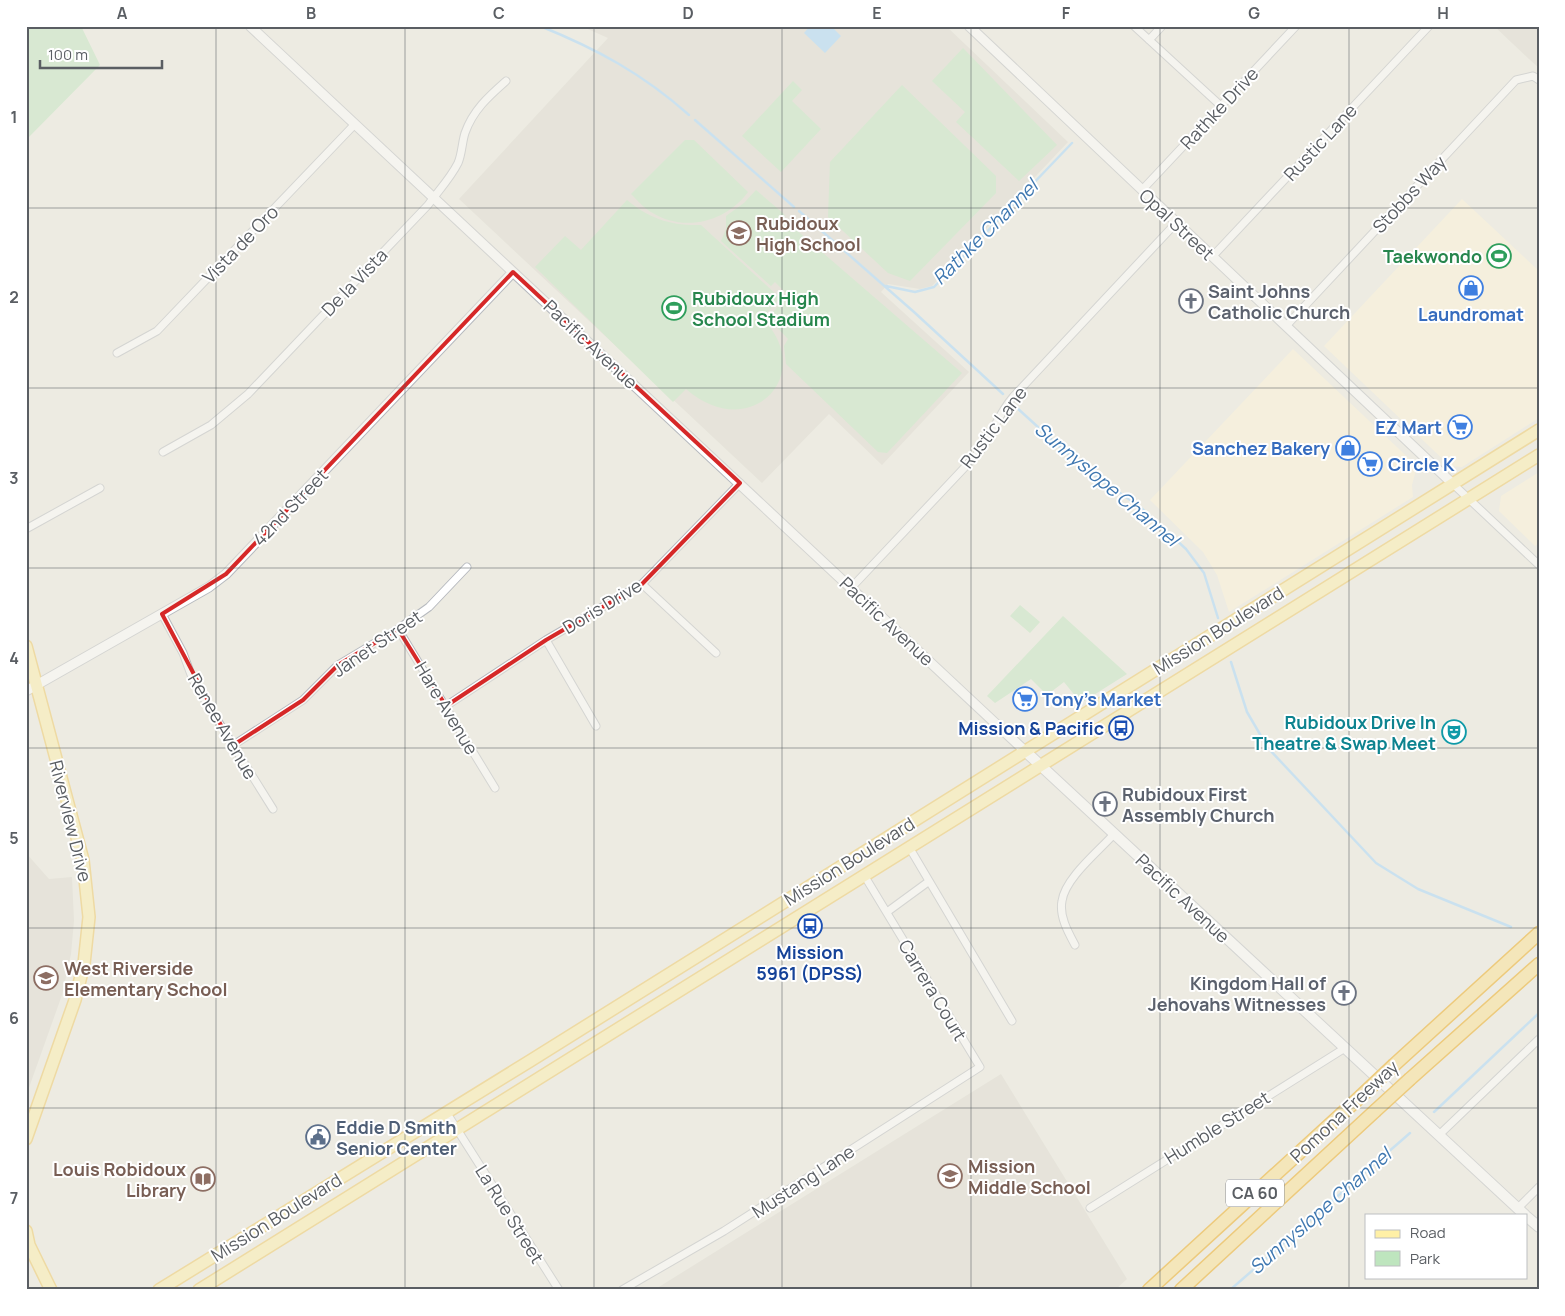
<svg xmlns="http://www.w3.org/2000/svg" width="1565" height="1316" font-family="Manrope,sans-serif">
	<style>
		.commercial { fill: #fef4d7 }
		.education { fill: #dddad0 }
		.green { fill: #bee5be }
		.water { fill: #a1d6ff }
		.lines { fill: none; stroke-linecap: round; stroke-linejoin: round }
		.stream { stroke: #a1d6ff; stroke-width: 2.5 }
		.minor-casing { stroke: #b7babf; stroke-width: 9 }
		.tertiary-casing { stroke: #b7babf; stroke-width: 11 }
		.secondary-casing { stroke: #b8bbc1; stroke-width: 12 }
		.primary-casing { stroke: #f0c558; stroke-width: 14 }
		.motorway-casing { stroke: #eea301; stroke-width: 15 }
		.minor { stroke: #fff; stroke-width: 7 }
		.tertiary { stroke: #fff; stroke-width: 9 }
		.secondary { stroke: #fff; stroke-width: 10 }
		.primary { stroke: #fff0a6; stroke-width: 11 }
		.motorway { stroke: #fcdf8a; stroke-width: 12 }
		.motorway-bridge-casing { stroke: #eea301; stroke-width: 15; stroke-linecap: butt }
		.motorway-bridge { stroke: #fcdf8a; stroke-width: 12 }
		.marked { fill: none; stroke: #d62828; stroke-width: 4; stroke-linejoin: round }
		.grid { fill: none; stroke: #5a5e63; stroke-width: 1; stroke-opacity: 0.55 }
		.labels { text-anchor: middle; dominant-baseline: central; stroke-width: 4; stroke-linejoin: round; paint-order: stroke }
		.shield { fill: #fff; stroke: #8c8e92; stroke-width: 1 }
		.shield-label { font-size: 16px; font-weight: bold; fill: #5a5e63 }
		.street-label { font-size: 18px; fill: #5a5e63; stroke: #fff }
		.education-label { font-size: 18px; font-weight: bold; fill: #785e54; stroke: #fff; text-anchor: start }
		.leisure-label { font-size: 18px; font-weight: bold; fill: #27864d; stroke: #fff; text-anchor: end }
		.worship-label { font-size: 18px; font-weight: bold; fill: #5b616d; stroke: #fff; text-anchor: start }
		.shop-label { font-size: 18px; font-weight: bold; fill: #366cbe; stroke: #fff; text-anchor: end }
		.culture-label { font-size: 18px; font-weight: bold; fill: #0d838f; stroke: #fff; text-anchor: end }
		.transit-label { font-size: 18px; font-weight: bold; fill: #164399; stroke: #fff; text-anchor: end }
		.service-label { font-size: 18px; font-weight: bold; fill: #4e5e75; stroke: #fff; text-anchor: start }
		.water-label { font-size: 19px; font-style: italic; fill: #3e77b0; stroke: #fff }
		.neatline { fill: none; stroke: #5a5e63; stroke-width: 2 }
		.grid-label { font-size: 16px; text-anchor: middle; font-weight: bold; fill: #5a5e63 }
	</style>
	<rect width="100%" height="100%" fill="#edebe2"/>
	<path class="commercial" d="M1462 199 1539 271V418L1462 467 1450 466 1324 346Z
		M1293 349 1417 466 1412 485 1413 497 1229 612 1217 575 1203 552 1150 500Z
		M1539 472V543L1535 546 1499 511 1501 496Z"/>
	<path class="education" d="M581 26H946L1068 142 932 286 920 289 888 284 881 292 969 372 882 465 829 414 762 483 459 199 608 38Z
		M1494 26H1539V68L1529 59Z
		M26 853 49 879 72 877 74 921 71 954 62 995 26 1096Z
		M1001 1074 1127 1279 1115 1290H654Z"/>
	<path class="green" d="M26 26H81L100 65 26 140Z
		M963 48 1057 145 1019 181 956 122 965 112 932 81Z
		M793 81 802 90 792 101 821 129 781 172 742 136Z
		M902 85 996 176V193L910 281 888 273 828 217 830 162Z
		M685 140H694L748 192C726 222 684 233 651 212 644 208 637 200 631 194Z
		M756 190 784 214 786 221 962 373 887 453 878 452 786 364 784 346 788 339 773 323V312L788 295 775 282 771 286 721 241 726 229V216L744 203Z
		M627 200C650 219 671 226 701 225L780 298 762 318C818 374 750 445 686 389L673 402 535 267 565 236 581 250Z
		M1020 605 1040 622 1030 633 1010 616Z
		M1063 616 1127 674 1081 703 1064 682 1047 695 1031 679 995 703 987 696Z"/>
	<path class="water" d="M810 26H831L841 36 825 53 804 33Z"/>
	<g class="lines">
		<path class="stream" d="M540 26C597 49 643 74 689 115
			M695 120 794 207
			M799 211 914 312 1003 394
			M886 286 915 292 934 287 1072 143
			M1016 407 1083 468 1139 506 1186 549 1204 573 1218 618
			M1231 662 1247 712 1268 748 1376 863 1418 889 1511 927
			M1434 1112 1539 1013
			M1230 1290 1410 1133"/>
		<g class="minor-casing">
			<path id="minor" d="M1134 26 1221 106
				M1149 40 1162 26
				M1142 190 1296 26
				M1212 257 1429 26
				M1286 326 1516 80 1533 76 1539 80
				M117 353 157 331 355 124
				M163 452 211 425 248 394 428 205C438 191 450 179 458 163 462 154 462 142 465 133 473 110 489 96 506 81
				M1453 484 1539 565
				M26 529 100 488
				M642 584 716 653
				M851 588 981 450C993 432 999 413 1013 397L1176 223
				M162 614 183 653 193 680 206 702 273 809
				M398 629 495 788
				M546 640 596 726
				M446 706 546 640 642 584 740 483
				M232 746 303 700 338 665 398 629 429 607 467 567
				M909 847 1012 1021
				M887 912 928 882
				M1075 945C1068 932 1059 916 1062 901 1065 878 1099 851 1114 834
				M446 1112 559 1290
				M1439 1135 1539 1039
				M1090 1208 1345 1048
				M1518 1208 1539 1187
				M622 1290 724 1231 980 1067 864 875"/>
		</g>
		<g class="tertiary-casing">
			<path id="tertiary" d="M250 26 1025 751
				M969 26 1453 484
				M26 691 209 587 226 574 513 272"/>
		</g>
		<g class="secondary-casing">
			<path id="secondary" d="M1025 751 1525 1215
				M1526 1216 1539 1227"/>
		</g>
		<g class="primary-casing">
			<path id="primary" d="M26 646 83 860 89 917 84 964 75 1000 26 1139
				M26 1231 29 1245 51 1290
				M159 1290 530 1061 1539 430
				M199 1290 1539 455"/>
		</g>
		<g class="motorway-casing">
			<path id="motorway" d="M1394 1065 1539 933
				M1410 1079 1539 964
				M1149 1290 1360 1097
				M1181 1290 1375 1111"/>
		</g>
		<use href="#minor" class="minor"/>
		<use href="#tertiary" class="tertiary"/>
		<use href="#secondary" class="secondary"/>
		<use href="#primary" class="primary"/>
		<use href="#motorway" class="motorway"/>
		<g class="motorway-bridge-casing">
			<path id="motorway-bridge" d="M1360 1097 1394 1065
				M1375 1111 1410 1079"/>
		</g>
		<use href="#motorway-bridge" class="motorway-bridge"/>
	</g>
	<path d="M0 0H1565V1316H0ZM513 272 740 483 642 584 546 640 446 706 398 629 338 665 303 700 232 746 162 614 226 574Z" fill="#edebe2" fill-opacity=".55" fill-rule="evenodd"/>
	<path class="marked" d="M513 272 740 483 642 584 546 640 446 706 398 629 338 665 303 700 232 746 162 614 226 574Z"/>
	<path class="grid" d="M216 26V1290M405 26V1290M594 26V1290M782 26V1290M971 26V1290M1160 26V1290M1349 26V1290M26 208H1539M26 388H1539M26 568H1539M26 748H1539M26 928H1539M26 1108H1539"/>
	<defs>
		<g id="school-ring" transform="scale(1.25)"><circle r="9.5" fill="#fff" stroke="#8d6e63" stroke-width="1.5"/><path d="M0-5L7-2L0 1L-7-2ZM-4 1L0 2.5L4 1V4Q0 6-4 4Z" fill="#8d6e63"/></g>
		<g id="stadium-ring" transform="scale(1.25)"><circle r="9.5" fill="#fff" stroke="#2e9e5b" stroke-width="1.5"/><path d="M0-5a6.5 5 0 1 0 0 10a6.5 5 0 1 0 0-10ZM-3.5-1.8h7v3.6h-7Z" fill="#2e9e5b"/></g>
		<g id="shop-ring" transform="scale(1.25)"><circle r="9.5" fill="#fff" stroke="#3f7fe0" stroke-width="1.5"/><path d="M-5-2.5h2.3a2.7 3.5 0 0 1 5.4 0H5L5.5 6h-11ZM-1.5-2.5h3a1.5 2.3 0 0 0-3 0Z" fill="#3f7fe0"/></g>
		<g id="church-ring" transform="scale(1.25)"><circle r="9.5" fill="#fff" stroke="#6b7280" stroke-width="1.5"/><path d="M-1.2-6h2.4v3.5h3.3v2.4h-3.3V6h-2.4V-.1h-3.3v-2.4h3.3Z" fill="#6b7280"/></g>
		<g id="supermarket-ring" transform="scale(1.25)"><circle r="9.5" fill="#fff" stroke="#3f7fe0" stroke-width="1.5"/><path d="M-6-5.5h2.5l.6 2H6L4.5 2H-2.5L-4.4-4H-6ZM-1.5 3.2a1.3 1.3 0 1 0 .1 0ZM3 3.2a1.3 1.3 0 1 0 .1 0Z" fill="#3f7fe0"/></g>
		<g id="bus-ring" transform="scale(1.25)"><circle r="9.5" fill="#fff" stroke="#1a4fb4" stroke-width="1.5"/><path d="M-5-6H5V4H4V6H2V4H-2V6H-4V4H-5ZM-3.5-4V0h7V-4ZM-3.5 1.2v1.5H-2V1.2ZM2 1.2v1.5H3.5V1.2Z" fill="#1a4fb4"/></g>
		<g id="theatre-ring" transform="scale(1.25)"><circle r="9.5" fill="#fff" stroke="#0f9aa8" stroke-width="1.5"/><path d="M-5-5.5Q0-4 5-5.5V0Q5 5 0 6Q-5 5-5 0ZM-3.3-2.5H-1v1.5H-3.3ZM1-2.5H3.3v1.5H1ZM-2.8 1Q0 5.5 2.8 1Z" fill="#0f9aa8"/></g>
		<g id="civic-ring" transform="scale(1.25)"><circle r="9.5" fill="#fff" stroke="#5c6f8a" stroke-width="1.5"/><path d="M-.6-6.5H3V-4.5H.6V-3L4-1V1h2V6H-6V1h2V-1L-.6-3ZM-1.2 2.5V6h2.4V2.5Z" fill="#5c6f8a"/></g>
		<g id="library-ring" transform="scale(1.25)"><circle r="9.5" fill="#fff" stroke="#8d6e63" stroke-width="1.5"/><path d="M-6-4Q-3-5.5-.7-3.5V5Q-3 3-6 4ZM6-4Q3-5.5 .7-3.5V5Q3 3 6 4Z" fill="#8d6e63"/></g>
	</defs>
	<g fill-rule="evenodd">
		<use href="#school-ring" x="739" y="233"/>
		<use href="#stadium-ring" x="1499" y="256"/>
		<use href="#shop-ring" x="1471" y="288"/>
		<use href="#church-ring" x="1191" y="301"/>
		<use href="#stadium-ring" x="674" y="308"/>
		<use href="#supermarket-ring" x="1460" y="427"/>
		<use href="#shop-ring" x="1348" y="448"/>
		<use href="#supermarket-ring" x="1370" y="464"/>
		<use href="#supermarket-ring" x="1025" y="699"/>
		<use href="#bus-ring" x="1121" y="728"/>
		<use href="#theatre-ring" x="1454" y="732"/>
		<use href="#church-ring" x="1105" y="804"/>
		<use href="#bus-ring" x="810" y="926"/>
		<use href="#school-ring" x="46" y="978"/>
		<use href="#church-ring" x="1344" y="993"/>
		<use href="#civic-ring" x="318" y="1137"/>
		<use href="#school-ring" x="950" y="1176"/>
		<use href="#library-ring" x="203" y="1179"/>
	</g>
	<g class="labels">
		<rect class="shield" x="1226" y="1179.5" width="58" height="27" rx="4"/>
		<g class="shield-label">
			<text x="1255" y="1193">CA 60</text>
		</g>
		<g class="street-label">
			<text transform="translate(1219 108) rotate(-47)">Rathke Drive</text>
			<text transform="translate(1320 142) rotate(-47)">Rustic Lane</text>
			<text transform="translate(1409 194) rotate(-47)">Stobbs Way</text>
			<text transform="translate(1177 224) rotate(43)">Opal Street</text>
			<text transform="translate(240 244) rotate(-46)">Vista de Oro</text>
			<text transform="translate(354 282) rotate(-46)">De la Vista</text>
			<text transform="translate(591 344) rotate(43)">Pacific Avenue</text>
			<text transform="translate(993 427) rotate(-53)">Rustic Lane</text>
			<text transform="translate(290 507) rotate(-46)">42nd Street</text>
			<text transform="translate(602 606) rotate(-31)">Doris Drive</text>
			<text transform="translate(887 621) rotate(43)">Pacific Avenue</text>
			<text transform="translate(1218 630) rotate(-32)">Mission Boulevard</text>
			<text transform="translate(377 643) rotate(-34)">Janet Street</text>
			<text transform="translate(447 708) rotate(59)">Hare Avenue</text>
			<text transform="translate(223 726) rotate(60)">Renee Avenue</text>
			<text transform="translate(71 821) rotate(76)">Riverview Drive</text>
			<text transform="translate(849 861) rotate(-32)">Mission Boulevard</text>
			<text transform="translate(1183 898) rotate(43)">Pacific Avenue</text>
			<text transform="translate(933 990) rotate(59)">Carrera Court</text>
			<text transform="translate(1344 1111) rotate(-43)">Pomona Freeway</text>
			<text transform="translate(1217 1127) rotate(-32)">Humble Street</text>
			<text transform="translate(803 1181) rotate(-33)">Mustang Lane</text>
			<text transform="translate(510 1214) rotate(58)">La Rue Street</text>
			<text transform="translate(276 1217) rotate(-32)">Mission Boulevard</text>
		</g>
		<g class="education-label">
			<text x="756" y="223">Rubidoux<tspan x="756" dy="21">High School</tspan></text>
			<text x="64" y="968">West Riverside<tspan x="64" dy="21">Elementary School</tspan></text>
			<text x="968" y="1166">Mission<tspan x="968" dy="21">Middle School</tspan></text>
			<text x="186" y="1169" text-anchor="end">Louis Robidoux<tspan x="186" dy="21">Library</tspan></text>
		</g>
		<g class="leisure-label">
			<text x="1482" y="256">Taekwondo</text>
			<text x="692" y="298" text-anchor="start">Rubidoux High<tspan x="692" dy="21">School Stadium</tspan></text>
		</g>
		<g class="worship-label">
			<text x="1208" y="291">Saint Johns<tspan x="1208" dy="21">Catholic Church</tspan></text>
			<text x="1122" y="794">Rubidoux First<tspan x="1122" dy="21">Assembly Church</tspan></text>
			<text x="1326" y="983" text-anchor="end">Kingdom Hall of<tspan x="1326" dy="21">Jehovahs Witnesses</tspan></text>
		</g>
		<g class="shop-label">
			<text x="1471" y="314" text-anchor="middle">Laundromat</text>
			<text x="1442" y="427">EZ Mart</text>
			<text x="1330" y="448">Sanchez Bakery</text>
			<text x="1388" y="464" text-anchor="start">Circle K</text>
			<text x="1042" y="699" text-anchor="start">Tony's Market</text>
		</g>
		<g class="culture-label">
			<text x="1436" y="722">Rubidoux Drive In<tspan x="1436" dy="21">Theatre &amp; Swap Meet</tspan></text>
		</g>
		<g class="transit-label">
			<text x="1104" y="728">Mission &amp; Pacific</text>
			<text x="810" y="952" text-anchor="middle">Mission<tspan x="810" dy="21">5961 (DPSS)</tspan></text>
		</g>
		<g class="service-label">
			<text x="336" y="1127">Eddie D Smith<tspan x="336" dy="21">Senior Center</tspan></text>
		</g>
		<g class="water-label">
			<text transform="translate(985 232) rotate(-45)">Rathke Channel</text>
			<text transform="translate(1107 484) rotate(40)">Sunnyslope Channel</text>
			<text transform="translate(1320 1211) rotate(-41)">Sunnyslope Channel</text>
		</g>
	</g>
	<rect width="1565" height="1316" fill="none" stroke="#ffffff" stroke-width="55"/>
	<rect x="1365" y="1214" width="162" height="65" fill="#ffffff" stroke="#bdbfc1"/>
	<rect x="1375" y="1230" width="25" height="8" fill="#fff0a6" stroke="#bdbfc1"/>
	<text x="1410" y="1238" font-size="15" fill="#5a5e63">Road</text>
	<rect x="1375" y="1251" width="25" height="15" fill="#bee5be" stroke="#bdbfc1"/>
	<text x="1410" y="1264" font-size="15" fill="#5a5e63">Park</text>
	<path d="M40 60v8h122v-8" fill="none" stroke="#5a5e63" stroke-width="2.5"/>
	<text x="48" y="60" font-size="15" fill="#5a5e63" stroke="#ffffff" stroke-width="4" paint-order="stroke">100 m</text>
	<rect x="28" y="28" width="1510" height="1260" class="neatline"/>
	<g class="grid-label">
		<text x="122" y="19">A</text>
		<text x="311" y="19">B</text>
		<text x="499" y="19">C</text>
		<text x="688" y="19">D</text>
		<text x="877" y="19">E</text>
		<text x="1066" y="19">F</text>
		<text x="1254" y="19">G</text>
		<text x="1443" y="19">H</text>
		<text x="14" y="123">1</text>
		<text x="14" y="303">2</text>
		<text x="14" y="484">3</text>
		<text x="14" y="664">4</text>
		<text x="14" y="844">5</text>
		<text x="14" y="1024">6</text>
		<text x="14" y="1204">7</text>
	</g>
</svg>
